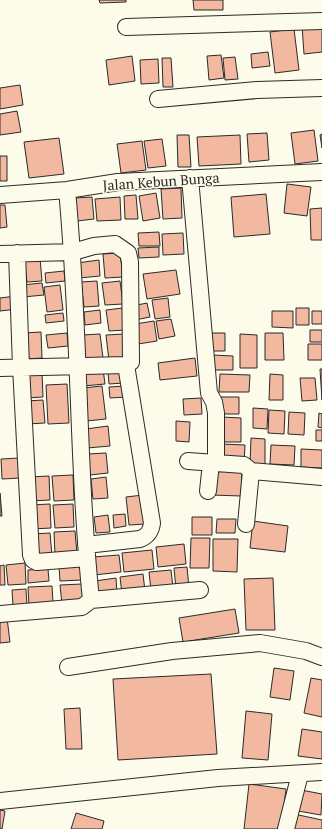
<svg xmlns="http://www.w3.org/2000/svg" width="322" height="829" font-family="'PT Serif',serif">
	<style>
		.building { fill: #f2b8a0; stroke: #2b2b2b }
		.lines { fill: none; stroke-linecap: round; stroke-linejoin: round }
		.minor-casing { stroke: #2b2b2b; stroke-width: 18 }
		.minor { stroke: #fdfbea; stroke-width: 16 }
		.labels { text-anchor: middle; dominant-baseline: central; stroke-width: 3; stroke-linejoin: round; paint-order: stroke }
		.street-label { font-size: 14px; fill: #2b2b2b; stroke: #fdfbea }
	</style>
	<rect width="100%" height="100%" fill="#fdfbea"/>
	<path class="building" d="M99 0H126V2L100 3Z
		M193 0H223V10H194Z
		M322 25V52L304 54 302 26Z
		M294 29 299 70 275 73 270 32Z
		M268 52 270 66 252 68 251 54Z
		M221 55 224 78 209 80 207 56Z
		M132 56 135 81 109 85 106 60Z
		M235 57 238 79 225 80 223 58Z
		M162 58H171L173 87H163Z
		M158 59 159 83 141 84 140 60Z
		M20 85 23 105 0 109V88Z
		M17 111 21 132 0 135V114Z
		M314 130 318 161 295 164 291 133Z
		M267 133 269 160 249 162 247 134Z
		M322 134V148L320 135Z
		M177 135H189L191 167H178Z
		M240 135 241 164 199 166 197 137Z
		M59 138 64 174 29 178 24 142Z
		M162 139 166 166 148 168 144 141Z
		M142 141 146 170 121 173 117 144Z
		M0 156H7V181H0Z
		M287 184 311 187 307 216 284 213Z
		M181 188 182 218 163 219 161 189Z
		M156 193 160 218 143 221 139 196Z
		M266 194 270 234 234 237 231 197Z
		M136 195 138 219H125L124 196Z
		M92 197 94 219 77 221 75 198Z
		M120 197 121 220 97 221 95 199Z
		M0 205H5L7 227 0 228Z
		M322 208V240H311L310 209Z
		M159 232 160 246H139L138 233Z
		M183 233 184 254 163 255 162 234Z
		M159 247V257L139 258 138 248Z
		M120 253 123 277 105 278 103 254Z
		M40 258 42 281 27 282 24 260Z
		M99 260 100 276 79 278 77 263Z
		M176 270 180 294 147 299 143 274Z
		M64 271 65 281 46 283 45 273Z
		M97 281 99 306 84 307 81 282Z
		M120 281 123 304 105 305 102 283Z
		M42 283 44 295 23 297 22 285Z
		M60 285 63 310 47 312 44 287Z
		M16 296 17 309 0 311V298Z
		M168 298 170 317 155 319 152 300Z
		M147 303 150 317 135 320 132 306Z
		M123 308 125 330 109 331 106 310Z
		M296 308H309V325H296Z
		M100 310 101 323 85 325 84 312Z
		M272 311H293V328L272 327Z
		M312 311H322V324H312Z
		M63 313 64 321 46 323 45 315Z
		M171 319 175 336 159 339 156 321Z
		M154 321 157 341 138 344 135 324Z
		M310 330H322V342H310Z
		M41 332 42 358 26 359 24 333Z
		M67 333 68 346 48 348 46 335Z
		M208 333H225V351H208Z
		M265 333H283L284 360H265Z
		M100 334 103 358 85 360 82 335Z
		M125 334 128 359 109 361 106 335Z
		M240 334 257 335V368H240Z
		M308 344H322V360H308Z
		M213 355 233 356V370H213Z
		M195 358 197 376 160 380 158 363Z
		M103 369 105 384 83 386 82 371Z
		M320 369H322V400Z
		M122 370 124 383 109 384 108 372Z
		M26 373H42L43 397 27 398Z
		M220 374 250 375 249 392H219Z
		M270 374 283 375V400H269Z
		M300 378H315L317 400 302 401Z
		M67 384 69 423 48 424 46 385Z
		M102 386 106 419 86 421 83 388Z
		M124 386 126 397 110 398 109 387Z
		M220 397H239V414H220Z
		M201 398 202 414 184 415 183 399Z
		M43 400 45 423 27 424 26 401Z
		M253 408 268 409 267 429 253 428Z
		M269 410 285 411 284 434 268 433Z
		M289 412 305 413 304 435 288 434Z
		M319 413 322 414V428L318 427Z
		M221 417 241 418V442H221Z
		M176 421 190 422 189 442 176 441Z
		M108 426 110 446 87 448 86 429Z
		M316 430H322V441H316Z
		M251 438 265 439V466L250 465Z
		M221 444 245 445 244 464 221 463Z
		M271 445 295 446 294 465 270 464Z
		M301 449 322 450V468L301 467Z
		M106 453 108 473 90 475 88 454Z
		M19 458 20 478 2 479 1 459Z
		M213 468 242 469 241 496 212 495Z
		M73 475 74 500 54 501 52 476Z
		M49 476 50 500 30 501 29 477Z
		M106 477 108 498 93 499 91 479Z
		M0 493 2 516H0Z
		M143 495 146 524 129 525 126 497Z
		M50 504 51 528 32 529 30 505Z
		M73 504 74 527 55 528 53 505Z
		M125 514 126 526 114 528 113 515Z
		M108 515 110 532 96 533 94 517Z
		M192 517H212V535H192Z
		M217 519H236L235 533H216Z
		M253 521 288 526 285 552 250 548Z
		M75 531 77 554 55 555 54 532Z
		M50 533 52 556 35 557 33 534Z
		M191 538H210L209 568H190Z
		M213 539H238L237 572 213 571Z
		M184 544 186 564 158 567 156 547Z
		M152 550 154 569 124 572 122 553Z
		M119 555 121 572 94 575 93 557Z
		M25 563 26 584 8 585 6 565Z
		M80 564 82 580 60 581 59 566Z
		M4 565 5 585H0V566Z
		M187 567 189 588 176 589 174 568Z
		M48 569 49 581 28 583V570Z
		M171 570 173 588 151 590 149 572Z
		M143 574 145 591 122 594 120 577Z
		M116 578 117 595 96 597 95 581Z
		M273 578 275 630H246L244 579Z
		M82 584 83 603 62 604 60 585Z
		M52 586 53 603 29 605 28 587Z
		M26 589 27 606H13L12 590Z
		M235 609 239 633 183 642 179 618Z
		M0 618H7L10 642 0 643Z
		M274 668 294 671 290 700 270 697Z
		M211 674 217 754 118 760 113 679Z
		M311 678 322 680V717L304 713Z
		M80 708 82 749H66L64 709Z
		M246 711 272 714 268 760 242 758Z
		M302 729 322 732V759L298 756Z
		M249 784 286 789 281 829H244Z
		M301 790 322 794 321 815 298 811Z
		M0 810 5 811 2 829H0Z
		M76 813 104 821 102 829H71Z
		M294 814 322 820V829H291Z"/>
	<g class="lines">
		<g class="minor-casing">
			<path id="minor" d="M126 27 322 21
				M158 99 257 90 322 88
				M190 178 209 393 214 402 216 413V463
				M67 190C80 326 77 464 91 600
				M0 195 67 190 118 182 322 172
				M17 253 21 367 31 555 33 560 37 562 87 558
				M0 254 73 252 94 246 115 244 128 253 130 262 131 362 126 365 0 368
				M188 461 244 465 251 471 322 477
				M208 491 211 463
				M246 524 251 471
				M86 545 140 539C148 536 151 531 152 523L126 365
				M0 614 82 607 91 600 200 590
				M68 667 172 651 260 643 306 651 322 657
				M0 801 218 778 322 772
				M286 829 300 774"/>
		</g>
		<use href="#minor" class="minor"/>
	</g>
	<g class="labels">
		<g class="street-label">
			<text transform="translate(161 181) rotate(-4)">Jalan Kebun Bunga</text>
		</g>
	</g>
</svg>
